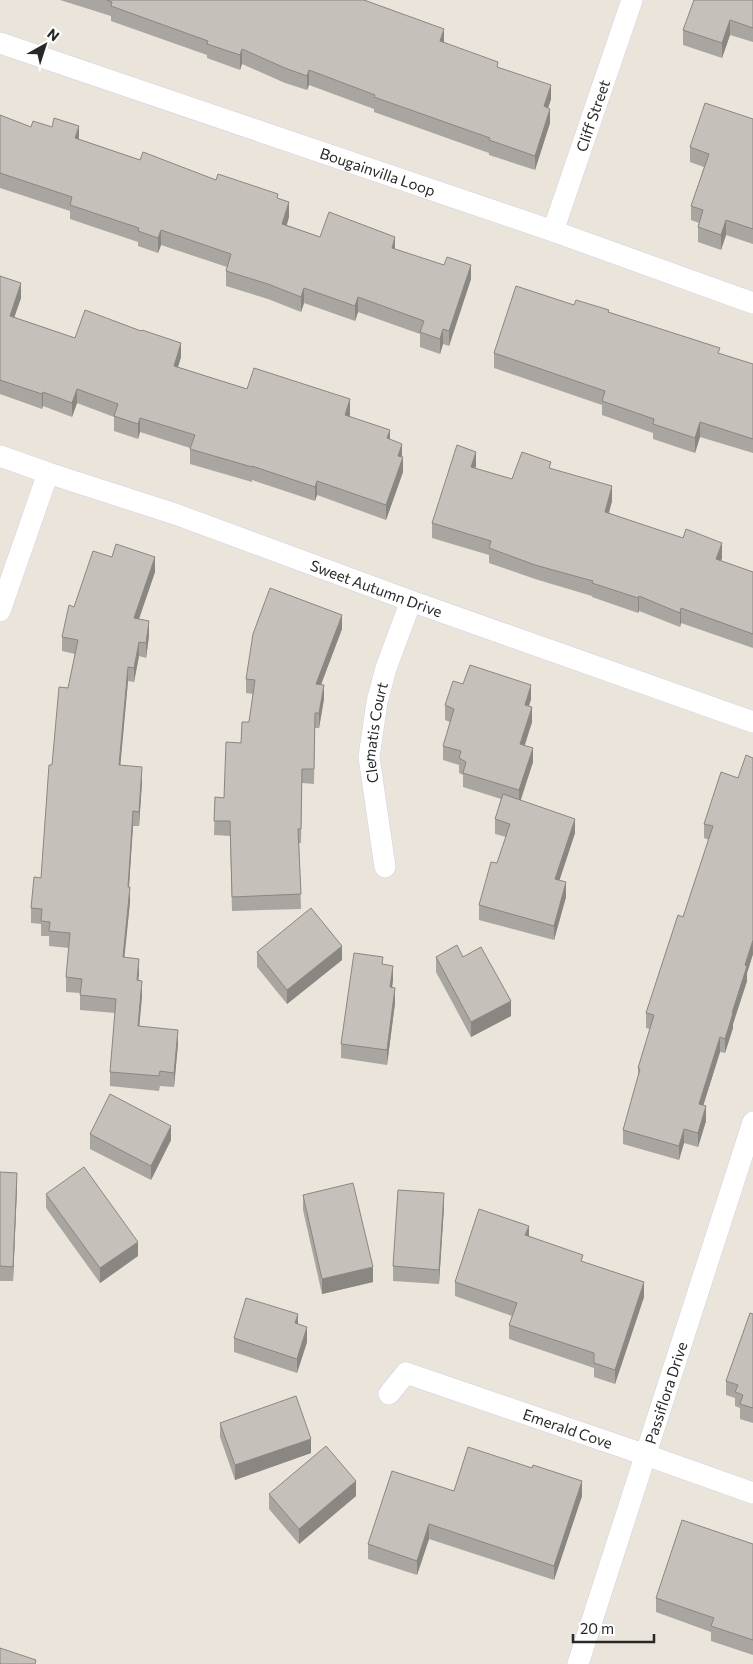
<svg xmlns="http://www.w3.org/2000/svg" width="753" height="1664" font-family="Commissioner,sans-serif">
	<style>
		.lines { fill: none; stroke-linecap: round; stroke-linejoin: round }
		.minor-casing { stroke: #cfd2e1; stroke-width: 22 }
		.minor { stroke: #fff; stroke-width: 21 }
		.wall { fill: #a9a5a0 }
		.shaded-wall { fill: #8a8682 }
		.building { fill: #c5c0ba; stroke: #8a8682 }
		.labels { text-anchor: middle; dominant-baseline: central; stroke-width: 4; stroke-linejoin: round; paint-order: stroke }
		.street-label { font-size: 15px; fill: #282828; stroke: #fff }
	</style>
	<rect width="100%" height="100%" fill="#eae4da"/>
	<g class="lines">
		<g class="minor-casing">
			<g id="minor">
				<path id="s1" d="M0 43 553 231 753 303"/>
				<path id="s2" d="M553 231 632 0"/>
				<path id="s3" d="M0 456 48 473 175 514 411 601 753 722"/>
				<path d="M0 611 48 473"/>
				<path id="s4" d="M385 867 369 757 377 702 386 668 411 601"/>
				<path id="s5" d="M389 1394 406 1373 646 1455 753 1493"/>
				<path id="s6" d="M578 1664 753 1122"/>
			</g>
		</g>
		<use href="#minor" class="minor"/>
	</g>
	<path class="wall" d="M60 0H364L444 43 498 68 551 99 548 108 550 123 535 170 489 155V153L374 112V109L309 85 307 90 285 83 242 64 240 70 207 58V55L111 21V16Z
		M753 0V42L730 35 722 58 683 45V30Z
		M0 115 31 127 79 139 140 160 216 180 278 199 289 217 287 225 320 237 395 249 471 279 449 346 443 344 440 354 420 347V334L358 312 355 321 304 303 301 312 268 299 226 286V271L227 267 161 245 158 253 138 246V242L70 219V211L0 188Z
		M753 119V244L726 235 721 250 698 242V227L699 223 691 220V206L704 167 690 162V147Z
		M0 276 21 298 14 317 75 338 181 357 178 367 247 389 350 414V416L390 439 402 457 403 472 386 520 317 495 315 501 252 480V482L190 464V448L140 432 138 439 114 431V417L77 403 72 417 43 406 42 409 0 394Z
		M574 305 609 312 720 354 753 364V453L700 437 695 453 653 439V433L602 415V405L494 368V353Z
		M476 466 475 468 512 479 551 469 612 501 609 513 722 558 721 561 753 572V648L681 623 680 627 639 611 638 613 592 597V596L535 579 489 563V555L432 538V523Z
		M155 572 139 619 149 636 146 658 139 656 134 682 128 681 120 766 142 782 139 826H133L129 887 130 902 124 957 139 973 138 981 142 996 139 1026 178 1044 174 1087 160 1086 159 1091 110 1086V1072L115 1013 80 1010V993L66 992V977L69 948 49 946V936H41V924L31 923V908L41 878 52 765 75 654 62 651V637L74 607Z
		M342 629 321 684 324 699 319 728H315L314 784 302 783 301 843H299L301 909 232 911 230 836 214 835 215 797 224 798 241 743 249 722 253 694 246 693V679Z
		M463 684 531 699 529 706 532 722 525 745 533 762 521 800 575 833 559 881 566 897 554 940 479 920V905L497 863 506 837 495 834V819L501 799 463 787V775L459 773V765L443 760V746L450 722 445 720V705Z
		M753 758V954L747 973V981L733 1024V1028L725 1053 720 1052 703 1106 706 1121 698 1147 684 1143 679 1160 623 1144V1130L638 1079V1068L650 1029 646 1028V1013L683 917 709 840 704 838V824Z
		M257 952 342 960 287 1004 257 967Z
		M436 957H463L511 1016 471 1037 436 972Z
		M383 964 393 980 392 988 395 1003 387 1065 341 1058V1044Z
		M90 1134 171 1140 151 1180 90 1149Z
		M0 1172 17 1187 13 1281H0Z
		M46 1194 138 1256 100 1283 46 1208Z
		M303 1195 373 1282 322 1294 303 1210Z
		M444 1207 439 1284 393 1281V1266Z
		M529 1236 583 1262 644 1297 615 1384 594 1377V1368L509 1339V1325L512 1316 455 1296V1282Z
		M753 1314V1423L740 1419V1408L735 1406V1398L726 1395V1381Z
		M234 1338 307 1342 297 1373 234 1352Z
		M220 1423 311 1453 235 1480 220 1437Z
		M454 1491 582 1496 554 1580 429 1539 417 1575 368 1559V1544Z
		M269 1494 356 1496 299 1544 269 1509Z
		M753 1544V1655L711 1641V1632L656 1612V1598Z"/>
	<path class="shaded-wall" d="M730 20V35L722 58V43Z
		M444 29V44L440 41Z
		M242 49V64L240 70V55Z
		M309 70V85L307 90V76Z
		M551 85V99L544 121V106Z
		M550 109V123L535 170V156Z
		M79 126V141L75 138Z
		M289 202V217L282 238V224Z
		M726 220V235L721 250V235Z
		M161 230V245L158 253V238Z
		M395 237V252L392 248Z
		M471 265V279L449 346V331Z
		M21 283V298L10 330V316Z
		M304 288V303L301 312V297Z
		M358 297V312L355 321V306Z
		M443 329V344L440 354V339Z
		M181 343V357L174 380V366Z
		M77 389V403L72 417V403Z
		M43 392V406L42 409V394Z
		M350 399V414L345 429V415Z
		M140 418V432L138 439V424Z
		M700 422V437L695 453V438Z
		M390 430V444L387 438Z
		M402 444V458L398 456Z
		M476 452V466L471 481V467Z
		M403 457V472L386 520V505Z
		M317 481V495L315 501V487Z
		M612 486V501L605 526V512Z
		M722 543V558L716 573V559Z
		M155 557V572L134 633V618Z
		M639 596V611L638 613V598Z
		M681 608V623L680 627V613Z
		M342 615V629L316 698V684Z
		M149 621V636L146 658V643Z
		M139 642V656L134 682V668Z
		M128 667V681L119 780V765Z
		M324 685V699L319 728V713Z
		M531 685V699L525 719V705Z
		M532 707V722L520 759V744Z
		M533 748V762L519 804V790Z
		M142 767V782L139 826V812Z
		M133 811V826L128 901V887Z
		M575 819V833L555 894V879Z
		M566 882V897L554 940V926Z
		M130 887V902L123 972V957Z
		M753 940V954L747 973V981L733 1024V1028L725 1053V1039L745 965Z
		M342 946V960L287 1004V990Z
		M139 959V973L137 995V980Z
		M393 966V980L390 1002V987Z
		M142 981V996L138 1041V1026Z
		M395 988V1003L387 1065V1050Z
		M511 1001V1016L471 1037V1022Z
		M178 1030V1044L174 1087V1073Z
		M720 1037V1052L699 1119V1104Z
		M706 1106V1121L698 1147V1133Z
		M171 1126V1140L151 1180V1166Z
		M684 1129V1143L679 1160V1146Z
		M17 1173V1187L13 1281V1267Z
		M444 1193V1207L439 1284V1270Z
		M529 1226V1240L525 1235Z
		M138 1242V1256L100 1283V1268Z
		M373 1267V1282L322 1294V1279Z
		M644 1282V1297L615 1384V1370Z
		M298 1314V1329L295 1323Z
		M307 1327V1342L297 1373V1359Z
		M311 1439V1453L235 1480V1465Z
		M356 1481V1496L299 1544V1529Z
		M582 1481V1496L554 1580V1566Z
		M429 1524V1539L417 1575V1561Z"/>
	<path class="building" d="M107 0H364L444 29 440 41 498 62 497 67 551 85 544 106 550 109 535 156 489 140 490 138 374 97 375 95 309 70 307 76 285 68 242 49 240 55 207 44 208 41 111 6 112 2Z
		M694 0H753V28L730 20 722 43 683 30Z
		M705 103 753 119V229L726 220 721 235 698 227 703 210 691 206 709 154 690 147Z
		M0 115 31 127 33 121 52 127 54 118 79 126 75 138 140 160 143 152 216 180 218 174 278 194 277 198 289 202 282 224 320 237 329 212 395 237 392 248 444 265 447 257 471 265 449 331 443 329 440 339 420 332 424 321 358 297 355 306 304 288 301 297 268 284 226 271 231 254 161 230 158 238 138 231 139 228 70 205 72 197 0 173Z
		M0 276 21 283 10 316 75 338 85 310 141 331 142 330 181 343 174 366 247 389 254 368 350 399 345 415 390 430 387 438 402 444 398 456 403 457 386 505 317 481 315 487 252 466V467L190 449 195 435 140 418 138 424 114 416 118 404 77 389 72 403 43 392 42 394 0 380Z
		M516 286 574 305 576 300 609 310 608 312 720 348 718 353 753 364V439L700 422 695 438 653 424 654 419 602 401 605 391 494 353Z
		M457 445 476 452 471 467 512 479 522 452 551 462 549 468 612 486 605 512 683 538 686 529 722 543 716 559 753 572V634L681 608 680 613 639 596 638 598 592 583 593 581 535 565 489 548 491 541 432 523Z
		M116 544 155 557 134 618 149 621 146 643 139 642 134 668 128 667 119 765 142 767 139 812 133 811 128 887H130L123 957 139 959 137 980 142 981 138 1026 178 1030 174 1073 160 1071 159 1076 110 1072 116 999 80 995 82 979 66 977 70 933 49 931 50 922 41 921 42 909 31 908 34 877 41 878 49 765H52L59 687 68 688 78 640 62 637 69 605 74 607 93 551 112 557Z
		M270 588 342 615 316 684 324 685 319 713H315L314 769H302L301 829H298L301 894 232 897 230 821H214L215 797 224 798 226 742 241 743 242 722H249L255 680 246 679 253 634Z
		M470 665 531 685 525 705 532 707 520 744 533 748 519 790 463 773 466 762 459 758 461 751 443 746 454 709 445 705 453 681 463 684Z
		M746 755 753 758V940L745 965 747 966 732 1013H733L725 1039 720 1037 699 1104 706 1106 698 1133 684 1129 679 1146 623 1130 640 1069 638 1068 654 1015 646 1013 678 915 683 917 713 826 704 824 721 772 738 778Z
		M503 794 575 819 555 879 566 882 554 926 479 905 491 862 497 863 510 824 495 819Z
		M311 908 342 946 287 990 257 952Z
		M457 945 463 957 481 947 511 1001 471 1022 436 957Z
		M354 953 383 957 382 964 393 966 390 987 395 988 387 1050 341 1044Z
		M110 1094 171 1126 151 1166 90 1134Z
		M84 1167 138 1242 100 1268 46 1194Z
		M0 1172 17 1173 13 1267 0 1266Z
		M353 1183 373 1267 322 1279 303 1195Z
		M398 1190 444 1193 439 1270 393 1266Z
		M479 1209 529 1226 525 1235 583 1255 581 1261 644 1282 615 1370 594 1363V1353L509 1325 517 1303 455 1282Z
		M246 1298 298 1314 295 1323 307 1327 297 1359 234 1338Z
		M750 1313 753 1314V1408L740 1404 743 1395 735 1392 738 1385 726 1381Z
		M296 1396 311 1439 235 1465 220 1423Z
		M326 1446 356 1481 299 1529 269 1494Z
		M468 1447 532 1468 533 1465 582 1481 554 1566 429 1524 417 1561 368 1544 392 1471 454 1491Z
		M682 1520 753 1544V1640L711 1626 714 1618 656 1598Z
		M0 1648 36 1660 35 1664H0Z"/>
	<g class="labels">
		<g class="street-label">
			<text stroke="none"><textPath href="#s2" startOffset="122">Cliff Street</textPath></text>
			<text stroke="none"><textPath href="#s1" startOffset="399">Bougainvilla Loop</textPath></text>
			<text stroke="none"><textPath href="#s3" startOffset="399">Sweet Autumn Drive</textPath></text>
			<text stroke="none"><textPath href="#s4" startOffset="136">Clematis Court</textPath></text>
			<text stroke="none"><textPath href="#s6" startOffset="285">Passiflora Drive</textPath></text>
			<text stroke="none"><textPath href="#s5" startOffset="198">Emerald Cove</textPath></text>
		</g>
	</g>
	<g transform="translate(45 45) rotate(39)" stroke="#ffffff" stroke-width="4" paint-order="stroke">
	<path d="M0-4L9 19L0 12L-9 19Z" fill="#282828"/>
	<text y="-8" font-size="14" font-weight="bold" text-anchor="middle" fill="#282828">N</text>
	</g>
	<path d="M573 1634v8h81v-8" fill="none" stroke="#282828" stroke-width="2.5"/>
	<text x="580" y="1634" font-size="15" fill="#282828" stroke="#ffffff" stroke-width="4" paint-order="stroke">20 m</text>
</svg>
